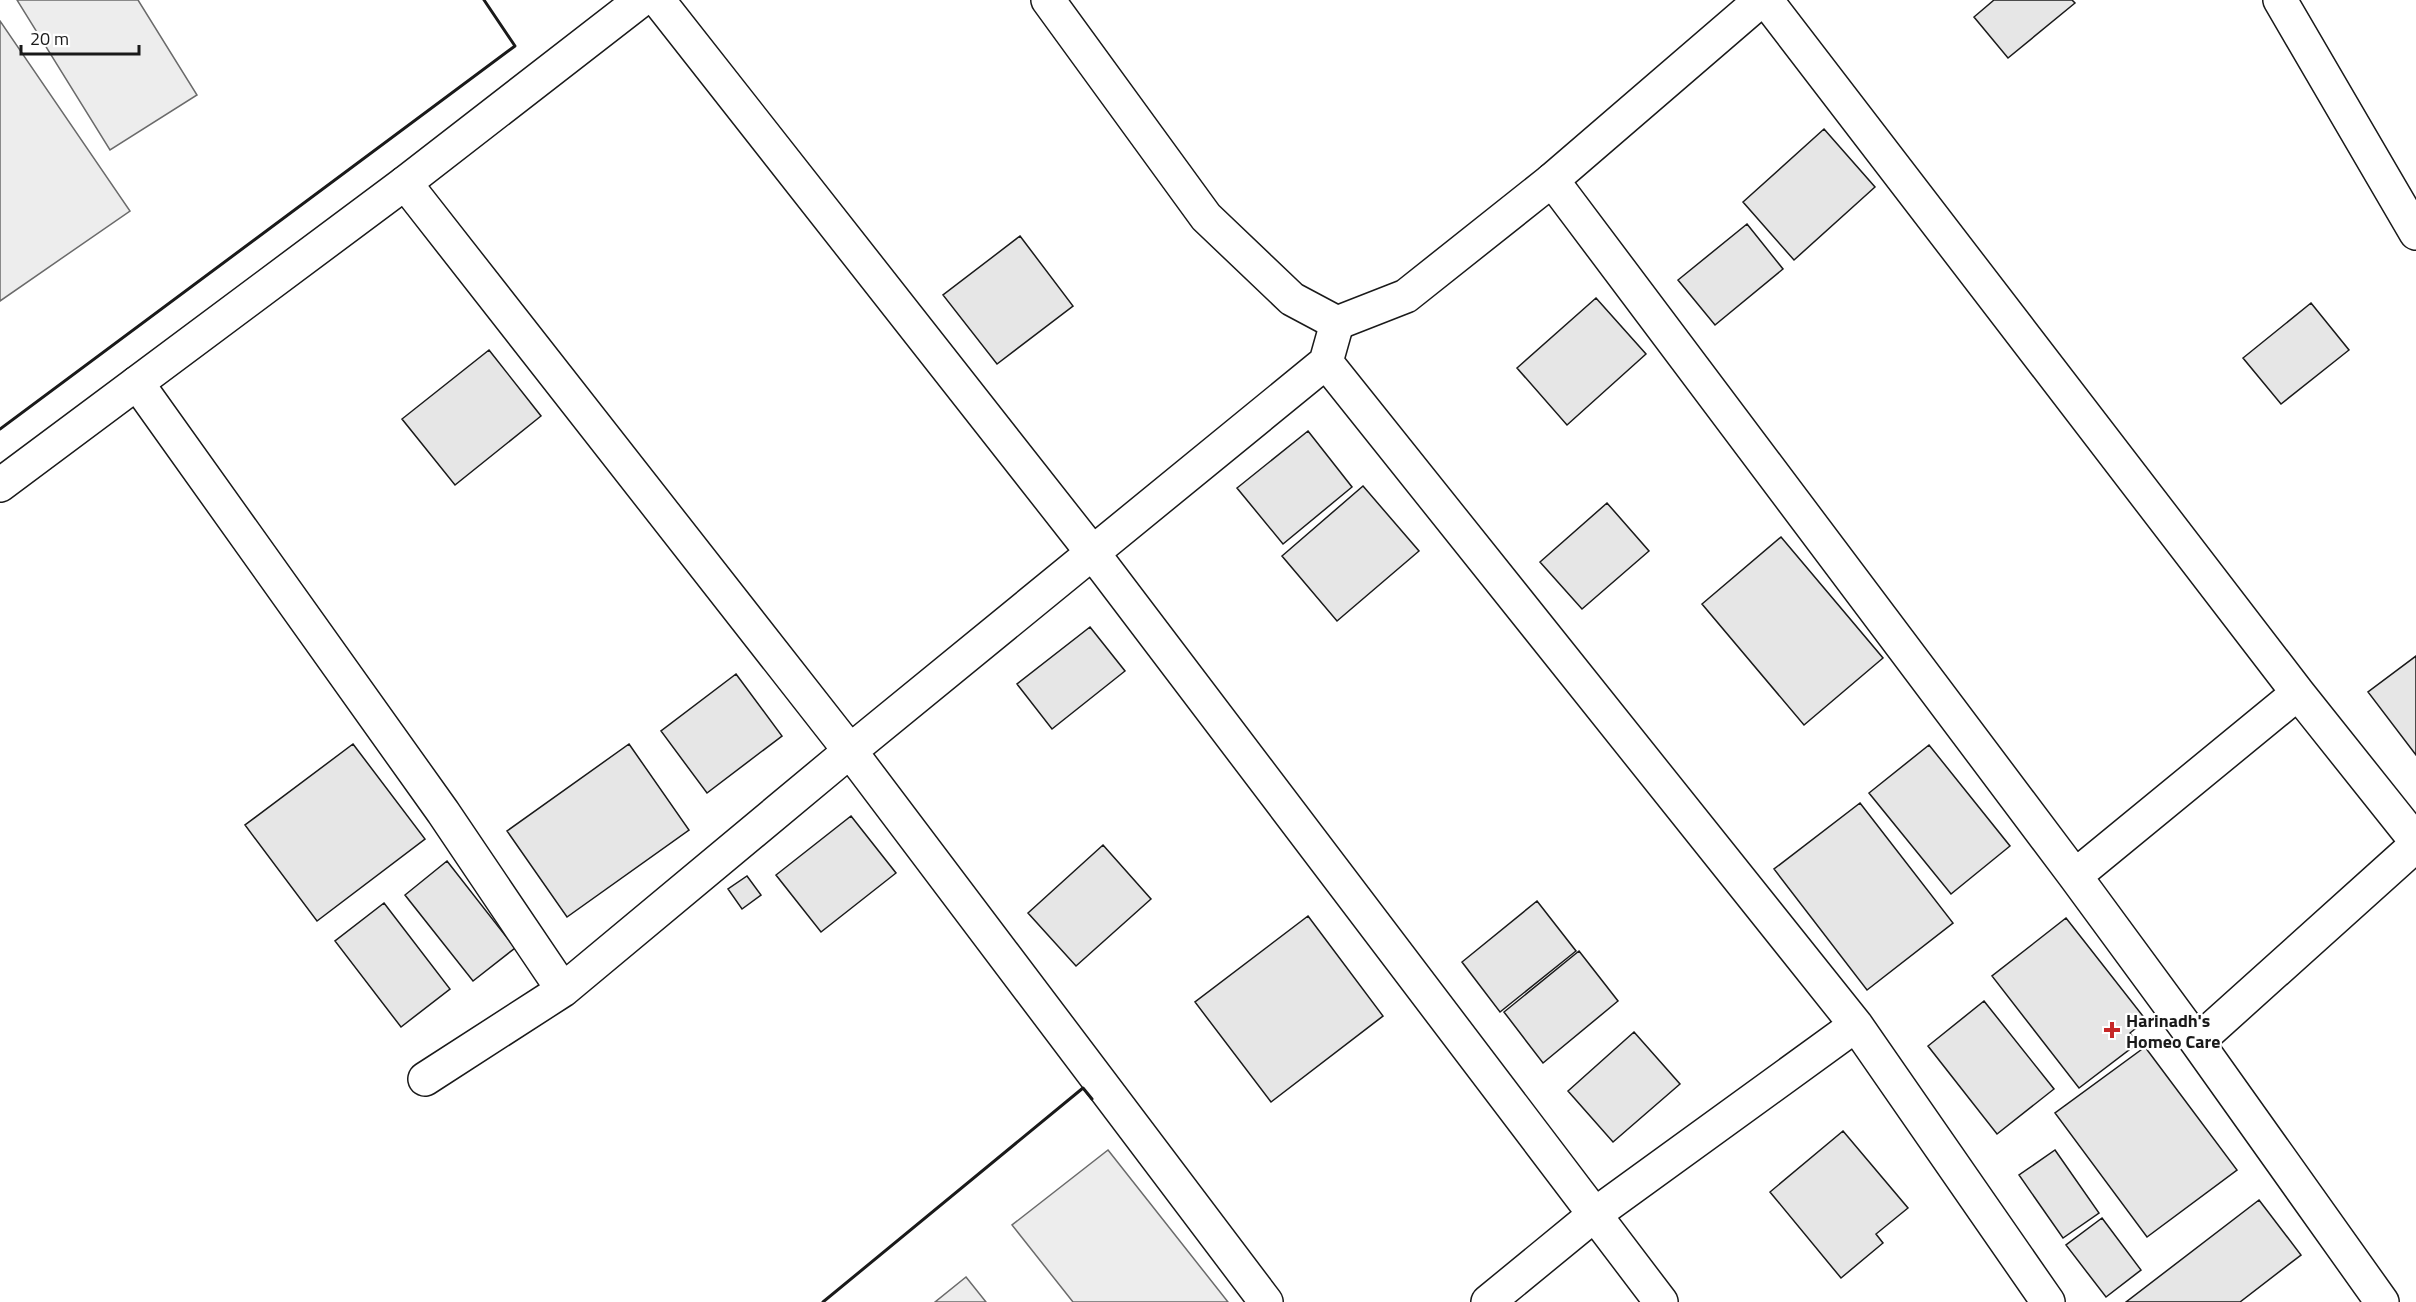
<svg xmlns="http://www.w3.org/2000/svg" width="2416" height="1302" font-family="'Titillium Web',sans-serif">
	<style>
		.built { fill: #ededed; stroke: #6a6a6a; stroke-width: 1.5 }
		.building { fill: #e6e6e6; stroke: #1a1a1a; stroke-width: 1.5 }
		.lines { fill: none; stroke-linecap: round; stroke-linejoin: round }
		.street-casing { stroke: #1a1a1a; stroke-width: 36 }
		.secondary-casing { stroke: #1a1a1a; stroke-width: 36 }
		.street { stroke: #fff; stroke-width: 33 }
		.secondary { stroke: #fff; stroke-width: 33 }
		.wall { stroke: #1a1a1a; stroke-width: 3 }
		.poi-dot { fill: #c62828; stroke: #fff; stroke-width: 2 }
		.labels { text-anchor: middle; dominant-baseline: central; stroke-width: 4.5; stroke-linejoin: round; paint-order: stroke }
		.poi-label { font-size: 18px; font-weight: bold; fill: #1a1a1a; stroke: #fff; text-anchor: start }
	</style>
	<rect width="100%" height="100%" fill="#fff"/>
	<path class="built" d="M17 0H138L197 95 110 150Z
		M0 21 130 211 0 301Z
		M1108 1150 1228 1302H1073L1012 1225Z
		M966 1277 986 1302H935Z"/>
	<path class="building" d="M1994 0H2072L2075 3 2008 58 1974 17Z
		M1824 129 1875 187 1794 260 1743 202Z
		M1747 224 1783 269 1715 325 1678 280Z
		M1020 236 1073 306 997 364 943 295Z
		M1596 298 1646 354 1567 425 1517 368Z
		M2311 303 2349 350 2281 404 2243 358Z
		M489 350 541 416 455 485 402 419Z
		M1308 431 1352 487 1283 544 1237 488Z
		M1363 486 1419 551 1337 621 1282 556Z
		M1607 503 1649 551 1582 609 1540 562Z
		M1781 537 1883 658 1804 725 1702 604Z
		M1090 627 1125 671 1052 729 1017 684Z
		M2416 656V755L2368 692Z
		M736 674 782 736 707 793 661 731Z
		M353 744 425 839 317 921 245 825Z
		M629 744 689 830 567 917 507 831Z
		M1929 745 2010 846 1951 894 1869 793Z
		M1860 803 1953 923 1867 990 1774 869Z
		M851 816 896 873 821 932 776 875Z
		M1103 845 1151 899 1076 966 1028 913Z
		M447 861 515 948 473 981 405 895Z
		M747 876 761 895 742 909 728 889Z
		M1537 901 1576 951 1500 1012 1462 962Z
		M384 903 450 989 401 1027 335 941Z
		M1308 916 1383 1016 1271 1102 1195 1002Z
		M2066 918 2146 1020 2130 1033 2138 1043 2079 1088 1992 976Z
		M1579 951 1618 1001 1543 1063 1504 1012Z
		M1984 1001 2054 1089 1997 1134 1928 1046Z
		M1634 1032 1680 1084 1613 1142 1568 1091Z
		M2145 1047 2237 1170 2147 1237 2055 1113Z
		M1843 1131 1908 1208 1876 1234 1883 1243 1841 1278 1770 1192Z
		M2055 1150 2099 1213 2063 1238 2019 1175Z
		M2259 1200 2301 1255 2240 1302H2126Z
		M2102 1218 2141 1270 2106 1297 2066 1245Z"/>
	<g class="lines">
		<g class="street-casing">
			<path id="street" d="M658 0 1092 552 1661 1302
				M1766 0 2298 693 2416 841
				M2280 0 2416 233
				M1552 180 2075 876 2197 1042 2382 1302
				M405 183 850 751 1266 1302
				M1326 362 1856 1025 2048 1302
				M137 383 443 812 563 990
				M2075 876 2298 693
				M2197 1042 2416 845
				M425 1079 563 990 850 751 1326 362 1337 323
				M1488 1302 1594 1215 1856 1025"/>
		</g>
		<g class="secondary-casing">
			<path id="secondary" d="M1048 0 1206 217 1292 299 1337 323 1406 296 1552 180 1761 0
				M0 485 405 183 641 0"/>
		</g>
		<use href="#street" class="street"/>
		<use href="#secondary" class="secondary"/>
		<path class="wall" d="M0 429 515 46 484 0
			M823 1302 1083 1088 1092 1099"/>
	</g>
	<path class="poi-dot" d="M2109 1021h6v6h6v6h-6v6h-6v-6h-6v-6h6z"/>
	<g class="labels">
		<g class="poi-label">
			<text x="2126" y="1020">Harinadh's<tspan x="2126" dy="21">Homeo Care</tspan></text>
		</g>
	</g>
	<path d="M21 45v9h118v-9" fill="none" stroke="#1a1a1a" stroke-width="3"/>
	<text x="30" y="45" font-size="18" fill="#1a1a1a" stroke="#ffffff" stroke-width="4.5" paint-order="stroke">20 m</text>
</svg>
